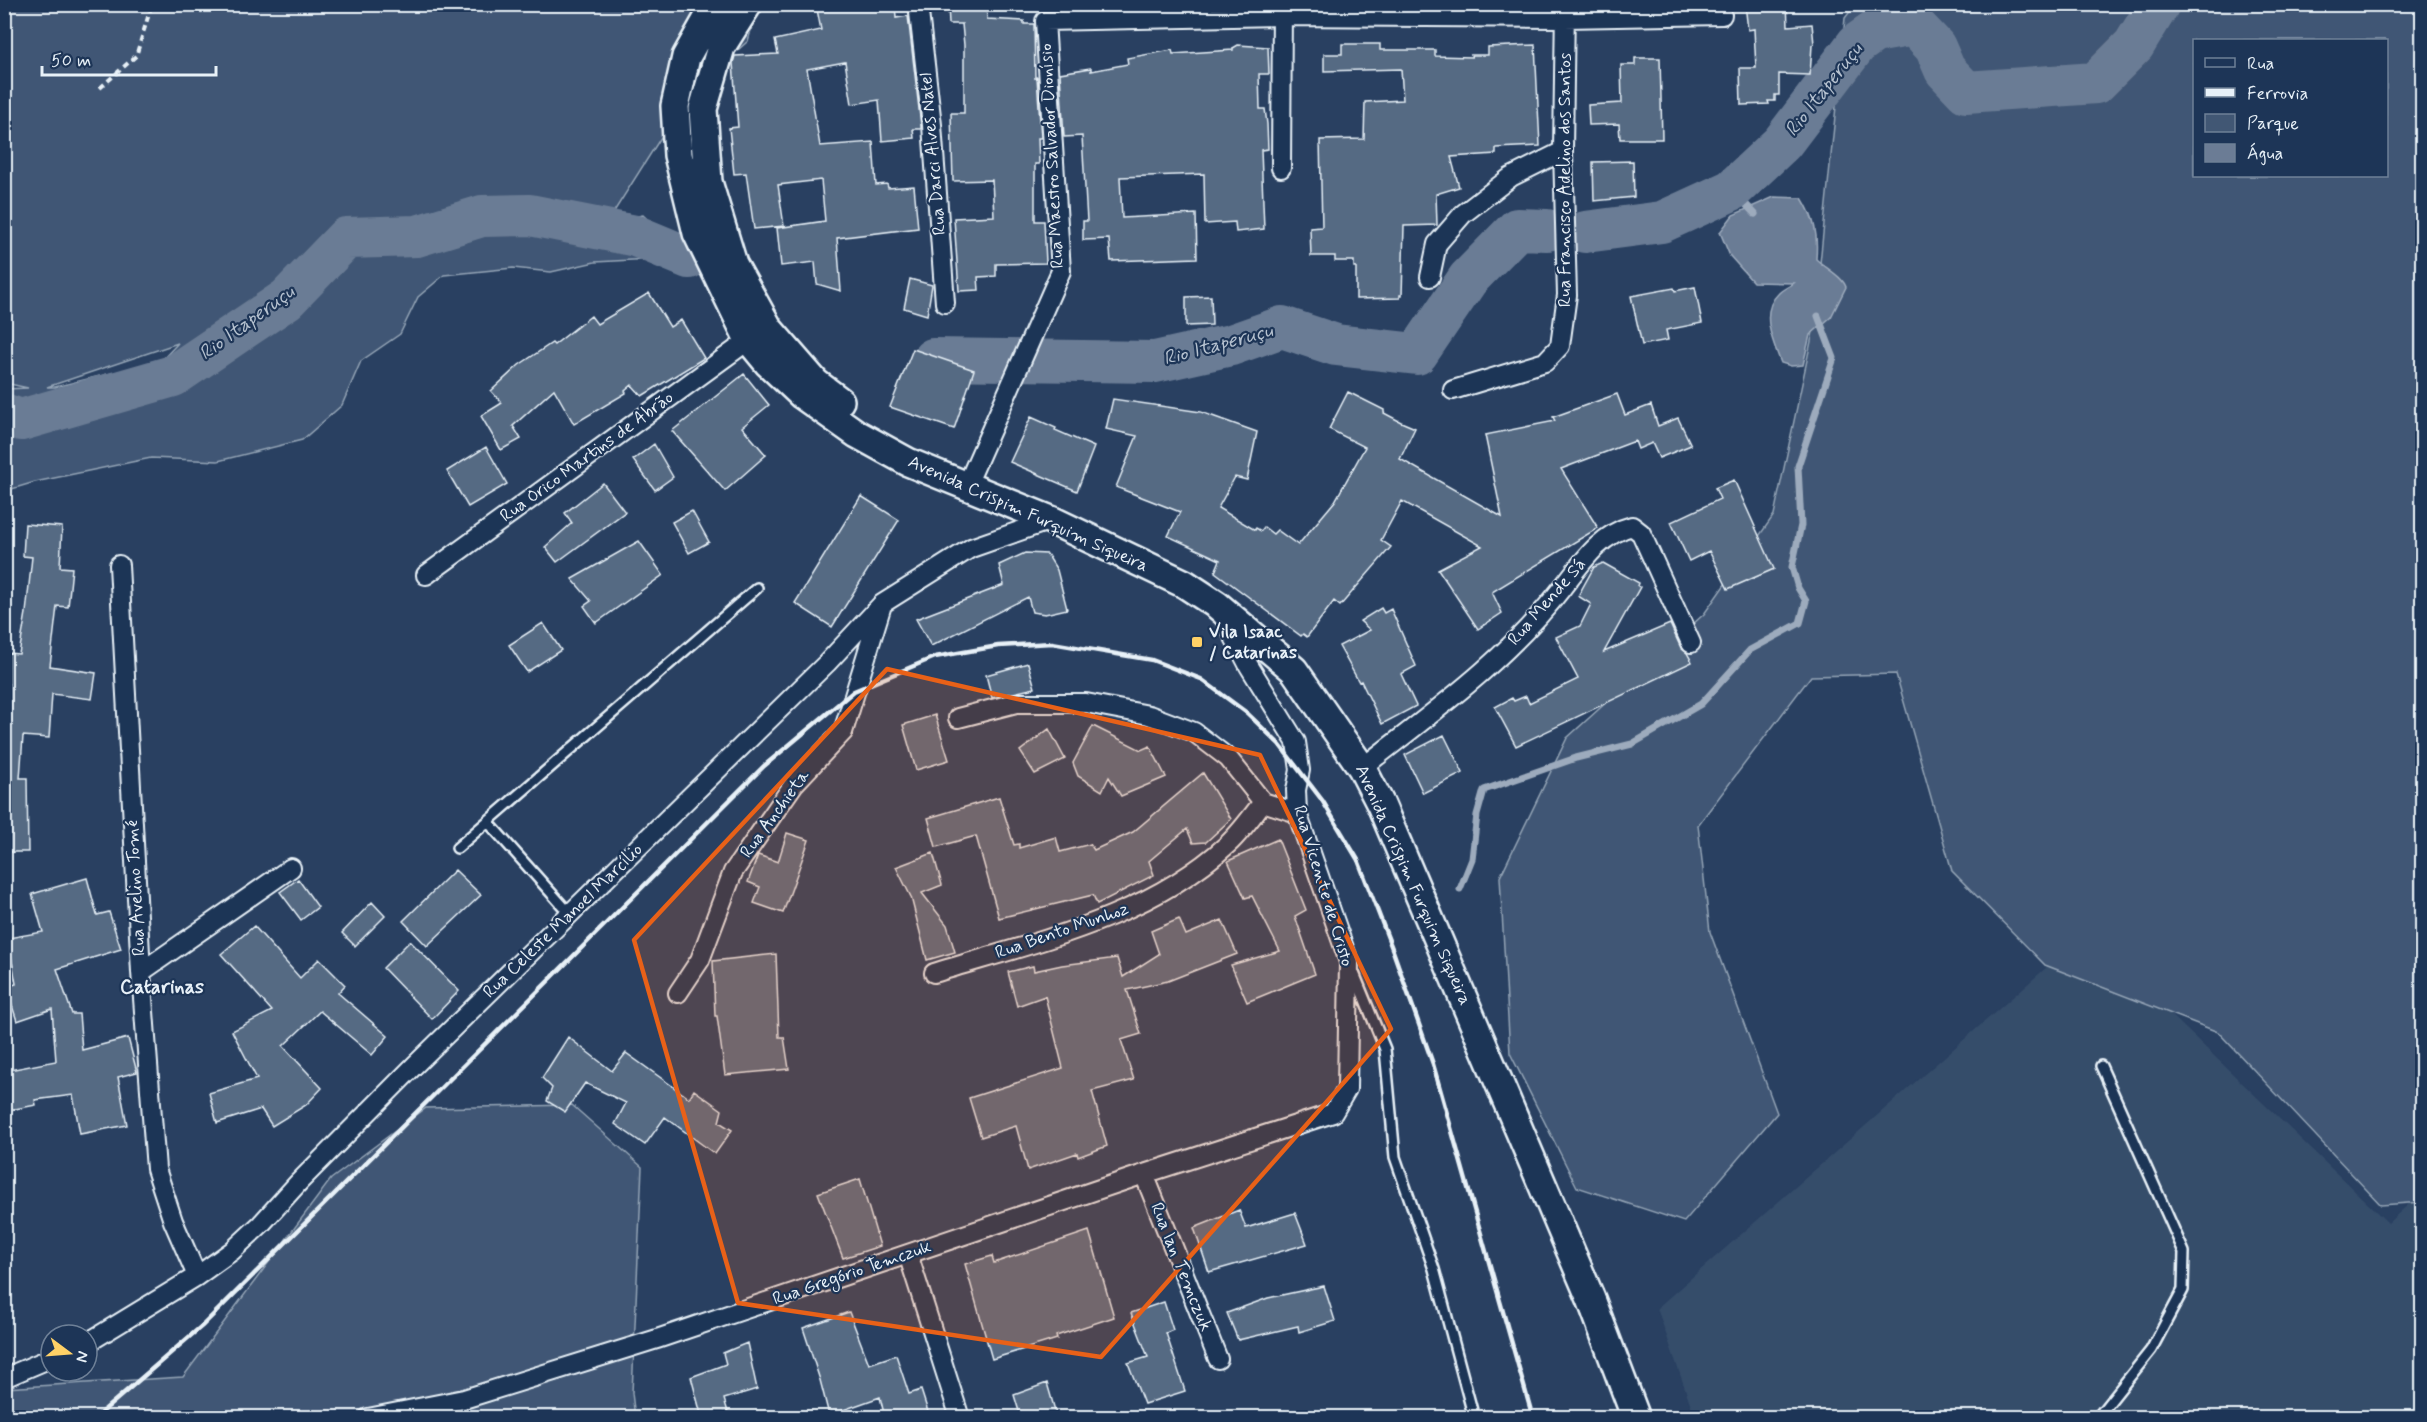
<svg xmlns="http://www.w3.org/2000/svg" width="2427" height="1422" font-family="Mynerve,sans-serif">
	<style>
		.built { fill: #364d6b }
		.green { fill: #415774; stroke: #94a4b6; stroke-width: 1.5; fill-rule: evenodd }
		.water { fill: #6b7c95; stroke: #9dabbd; stroke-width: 1.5 }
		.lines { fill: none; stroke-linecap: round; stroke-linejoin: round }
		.stream { stroke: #9dabbd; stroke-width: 7 }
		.river { stroke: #6b7c95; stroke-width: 42 }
		.building { fill: #556a83; stroke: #e8f1f8; stroke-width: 1.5 }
		.lane-casing { stroke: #e8f1f8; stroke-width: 14 }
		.street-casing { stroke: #e8f1f8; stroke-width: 22 }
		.secondary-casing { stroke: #e8f1f8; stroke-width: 32 }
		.path { stroke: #e8f1f8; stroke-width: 4; stroke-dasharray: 6 4.5; stroke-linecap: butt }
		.lane { stroke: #1d3557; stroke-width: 9 }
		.street { stroke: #1d3557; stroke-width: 18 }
		.secondary { stroke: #1d3557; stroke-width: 27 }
		.rail { stroke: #e8f1f8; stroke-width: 4.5 }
		.marked { fill: #e86118; fill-opacity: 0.2; stroke: #e86118; stroke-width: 4.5; stroke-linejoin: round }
		.poi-dot { fill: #ffd166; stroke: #1d3557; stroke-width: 2 }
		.labels { text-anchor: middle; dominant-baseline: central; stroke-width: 4.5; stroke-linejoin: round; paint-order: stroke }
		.street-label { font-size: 18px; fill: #e8f1f8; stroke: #1d3557 }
		.poi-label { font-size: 18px; font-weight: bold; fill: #e8f1f8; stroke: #1d3557; text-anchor: start }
		.water-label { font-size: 20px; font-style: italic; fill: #b6c2d0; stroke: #1d3557 }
		.neighbourhood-label { font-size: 20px; font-weight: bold; fill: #e8f1f8; stroke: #1d3557 }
	</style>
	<rect width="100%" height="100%" fill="#294061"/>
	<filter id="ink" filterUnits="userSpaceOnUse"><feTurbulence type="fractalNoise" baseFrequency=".0167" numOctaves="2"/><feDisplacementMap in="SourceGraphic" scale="12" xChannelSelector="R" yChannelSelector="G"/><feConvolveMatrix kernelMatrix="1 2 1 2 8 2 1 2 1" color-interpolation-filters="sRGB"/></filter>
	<g filter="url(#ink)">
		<path class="built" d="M2086 933 2388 1223 2422 1192V1417H1695L1657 1308Z"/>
		<path class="green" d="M5 5H758L748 41 689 93 608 221 643 215 687 257 595 262 551 272 513 268 444 275 418 297 400 334 361 361 342 405 302 440 218 461 151 458 35 482 5 491 4 389 28 388 5 383ZM178 343 161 361 55 387H47Z
			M1855 5H2422V1202L2381 1205 2218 1032 2045 965 1952 871 1896 674 1811 676 1698 825 1710 932 1777 1113 1684 1222 1577 1187 1510 1053 1500 877 1567 738 1704 614 1774 515 1813 332 1845 18ZM2194 40H2386V176H2194Z
			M572 1105 642 1167 632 1393 635 1417 5 1418V1388L183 1377 331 1179 426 1108Z"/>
		<path class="water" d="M1774 197 1802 198C1815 219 1818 234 1816 259 1825 268 1842 276 1846 287L1831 317 1810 335 1803 365 1791 366 1781 363C1773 342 1759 312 1778 294 1782 289 1789 287 1794 283L1753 282 1730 256 1720 232 1733 215Z"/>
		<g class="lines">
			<path class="stream" d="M1732 190 1755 214
				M1460 889 1472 859 1477 815 1484 790 1576 758 1632 744 1701 704 1750 650 1800 623 1806 601 1798 588 1792 567 1801 525 1798 466 1834 358 1818 316"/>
			<path class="river" d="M1585 232 1662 222 1732 190 1782 143 1857 44 1874 32 1914 25 1935 47 1945 70 1966 92 2096 83 2134 45 2159 4
				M933 359 1155 362 1231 345 1282 327 1336 345 1417 354 1468 279 1517 229 1547 230
				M4 414 21 420 173 376 287 299 346 238 417 236 482 216 530 215 636 236 689 258"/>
		</g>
		<path class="building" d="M816 4H895L896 18 908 16 921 126V129H913L914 138 882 141 879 100 852 104 845 62 807 69 820 146 873 142 876 185 887 184 888 188 914 186 918 228 837 238 841 291 817 284 815 262 781 266 777 228 825 221 821 180 778 185 784 226 754 229 746 173 734 174 729 128 738 127 733 63 735 56 778 54 775 40 821 30Z
			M948 4H986L987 19 1024 21V24H1034L1035 78 1037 77 1041 138H1038L1039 164H1035V221H1044L1046 263 996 264V276L978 277 979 290 959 291 954 218 994 216 992 180 953 181 951 113H964V45L962 24H949Z
			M1745 4H1787L1788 26 1812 24 1814 44 1812 45 1810 75 1779 74V95H1775V101H1768L1769 104 1741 105 1740 68H1756L1754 29 1748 30Z
			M1342 44H1380V50H1435V56L1472 57 1471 55H1488V47L1535 45 1540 146 1496 148V154L1451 157 1459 187 1436 194 1437 225 1404 226 1402 295H1400V298L1356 299V267H1354V261H1335V256H1311L1310 228 1322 227 1320 140 1364 139 1365 102 1403 100 1401 69 1324 71V54H1342Z
			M1238 45 1268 47 1269 74H1259L1260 109H1265L1267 124 1268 149 1261 150 1264 229 1236 232 1235 222 1205 224 1204 174 1120 177 1122 218 1196 214 1197 258 1111 261 1109 239 1083 240V221H1087L1082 136 1064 137 1060 73 1091 68V71L1128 64 1127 58 1172 50 1173 54 1233 50V48Z
			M1635 58H1660L1662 139H1620L1619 124 1589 125 1588 105 1622 103 1621 65H1635Z
			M1633 161 1634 197 1594 201 1593 162Z
			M910 279 932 285 927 315 904 308Z
			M1695 287 1702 323 1666 330 1668 340 1642 345 1631 296 1674 288 1675 291Z
			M649 293 670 327 681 320 704 358 642 396 632 385 625 391 626 393 574 424 554 389 513 426 521 439 501 450 481 416 502 403 491 391 519 365 552 343 554 345 591 316 597 324Z
			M1211 296 1212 325 1186 326V297Z
			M913 349 974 370 954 429 890 407Z
			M744 374 769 405 742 427 766 455 725 491 672 431Z
			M1348 392 1384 410V413L1401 422 1415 428 1400 459 1502 517 1485 435 1555 421 1553 417 1617 394 1625 415 1651 405 1658 426 1678 418 1691 445 1659 458 1652 443 1638 449 1635 441 1561 469 1598 528 1492 592 1502 613 1478 629 1438 569 1482 546 1402 501 1381 540 1391 547 1340 606 1334 601 1307 637 1303 634 1301 636 1215 572 1220 560 1168 536 1180 512 1116 487 1137 436 1106 429 1113 399 1201 412 1257 432 1247 480 1235 477 1218 508 1255 530 1256 528 1261 531 1264 527 1273 534 1277 530 1298 545 1335 501 1365 447 1329 429Z
			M1031 417 1056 428 1055 430 1094 447 1077 491 1010 462Z
			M654 444 673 477 655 490 633 460Z
			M486 447 507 484 468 507 447 471Z
			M1734 480 1774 569 1728 589 1709 551 1689 561 1671 522 1720 499 1715 488Z
			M603 483 625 512 557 562 545 547 572 523 565 513Z
			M861 496 899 520 832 627 795 603Z
			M692 511 709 542 689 553 672 522Z
			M25 524 62 527 60 567 72 568 68 607 57 606 50 666 96 673 92 699 52 694 49 738 23 736 20 778H27L28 852H4V727L8 684H4L7 653 19 654 26 613 32 557 23 556Z
			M639 541 663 575 596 623 584 606 591 601 572 579Z
			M1025 553 1047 554 1057 570 1067 609 1045 614 1032 612 1028 597 931 646 916 619 1004 585 999 565Z
			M1603 563 1639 583 1638 586 1640 587 1604 652 1670 624 1681 648 1687 653 1692 662 1516 746 1495 707 1512 698 1514 701 1526 696 1529 703 1578 679 1556 637 1580 626 1591 604 1578 596 1594 567Z
			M1381 608 1384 613 1391 609 1416 666 1401 674 1416 706 1382 724 1361 681 1359 682 1339 646 1370 630 1360 621Z
			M543 623 561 650 527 672 509 645Z
			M1028 663 1035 688 992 698 986 675Z
			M935 715 949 760 916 770 903 725Z
			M1093 726 1141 750 1150 746 1166 777 1121 796 1109 777 1102 791 1078 776 1073 763Z
			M1049 729 1065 759 1035 774 1020 751Z
			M1444 735 1463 773 1423 793 1405 755Z
			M1203 773 1231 819 1206 842 1193 843 1187 829 1149 861 1154 875 1097 904 1093 895 999 918 976 836 936 847 928 818 999 797 1014 845 1019 844V848L1056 837 1060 852 1090 844 1094 850 1133 832Z
			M787 833 809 840 783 913 754 903 760 887 748 882 758 855 778 862Z
			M1278 839 1306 910 1295 916 1315 974 1247 1002 1231 965 1280 951 1252 896 1245 898 1228 861Z
			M933 853 942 885 922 893 947 925 955 952 927 960 911 897 896 867Z
			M455 870 481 895 427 946 403 921Z
			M87 878 97 915 109 912 121 949 57 969 72 1014H79L82 1050 128 1038 137 1072 118 1077 127 1125 80 1134 73 1095 35 1100 36 1105 10 1110 4 1071 56 1061 52 1009 17 1021 6 987 16 984 8 938 43 932 32 894Z
			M298 879 318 907 301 920 280 892Z
			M372 902 385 916 355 946 342 933Z
			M1179 919 1186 935 1222 920 1237 954 1168 981 1127 990 1141 1034 1121 1040 1134 1080 1092 1091 1107 1146 1078 1157 1077 1153 1028 1170 1016 1126 981 1137 969 1098 1063 1068 1045 996 1017 1006 1008 972 1033 966 1034 971 1062 965 1117 958 1123 977 1159 954 1151 931Z
			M254 926 300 978 319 959 345 985 338 993 388 1036 372 1055 320 1011 283 1046 322 1088 306 1105 272 1126 261 1109 217 1123 209 1093 257 1079 232 1031 272 1011 221 954Z
			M410 941 459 991 432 1019 383 968Z
			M776 954 779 1037H784L789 1069 725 1075 717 1016H715L713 961Z
			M568 1037 612 1071 626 1053 689 1098 694 1090 722 1110 719 1122 732 1130 715 1154 665 1117 645 1145 615 1124 626 1103 585 1083 565 1112 547 1101 552 1088 542 1078Z
			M860 1179 880 1246 843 1258 818 1193Z
			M1239 1210 1246 1228 1295 1213 1307 1244 1209 1272 1194 1228Z
			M1089 1231 1114 1317 1056 1336 1057 1339 992 1359 965 1264 992 1256 994 1263Z
			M1324 1286 1335 1321 1299 1332 1298 1326 1238 1340 1227 1313 1268 1298Z
			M1164 1302 1173 1330 1166 1333 1185 1391 1144 1404 1128 1363 1148 1357 1131 1313Z
			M849 1312 869 1364 896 1355 909 1394 921 1390 930 1418H885L880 1397 829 1415 820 1380 803 1328Z
			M747 1343 757 1389 724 1399 728 1412 711 1418H702L691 1377 726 1364 723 1353Z
			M1047 1383 1056 1414 1045 1418H1021L1014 1395Z"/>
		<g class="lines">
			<g class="lane-casing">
				<path id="lane" d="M488 822 570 914
					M457 848 757 588
					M1354 973 1385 1049 1395 1157 1434 1269 1474 1418
					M2097 1418 2151 1350 2183 1290 2184 1252 2101 1066"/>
			</g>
			<g class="street-casing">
				<path id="street" d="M918 4 932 125 945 303
					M1281 168 1282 5
					M1430 277 1437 244 1463 214 1511 177 1563 151
					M1453 390 1545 362 1560 346 1567 295 1563 151 1565 4
					M966 487 1061 271 1045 21 1282 16 1565 18 1722 15
					M119 565 141 972 156 1169 173 1221 197 1276
					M426 575 749 340
					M958 718 1016 703H1086L1149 715 1194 732 1228 758 1263 802
					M1362 768C1433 712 1507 660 1562 588 1581 564 1600 534 1632 526L1641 533 1691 643
					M141 972 291 868
					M934 973C1035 942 1148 918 1228 844 1241 832 1252 816 1263 802L1297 813
					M678 993 700 960 733 872 794 784 843 732 881 608
					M1144 1174 1218 1359
					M908 1254 960 1418
					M87 1343 197 1276 232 1251 261 1224 299 1182 416 1064 827 663 882 604 971 548 1051 520
					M4 1378 51 1358
					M368 1418 464 1399 657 1339 1144 1174 1333 1113 1347 1089 1349 962 1297 813 1296 790 1300 770 1296 742 1249 666 1223 616"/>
			</g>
			<g class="secondary-casing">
				<path id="secondary" d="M716 4 686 57 675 106 678 155 697 233 749 340 768 363 802 395 857 434 908 462 1051 520 1185 584 1217 605 1294 670 1362 768 1381 805 1591 1299 1636 1418
					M748 4 721 47 703 109 708 182 733 264 769 329 816 383 840 401"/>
			</g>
			<path class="path" d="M100 88 136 56 152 4"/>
			<use href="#lane" class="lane"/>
			<use href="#street" class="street"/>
			<use href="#secondary" class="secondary"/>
			<path class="rail" d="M95 1418 203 1325 764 766 854 691 935 657 998 646 1052 643 1152 660 1201 679 1247 713 1279 744 1322 800 1358 860 1393 951 1433 1064 1533 1418"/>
		</g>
	</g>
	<path class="marked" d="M887 669 1260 755 1391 1029 1101 1357 738 1303 634 940Z"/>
	<rect class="poi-dot" x="1191" y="636" width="12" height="12" rx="3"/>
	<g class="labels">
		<g class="street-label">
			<text transform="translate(933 154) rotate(-95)">Rua Darci Alves Natel</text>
			<text transform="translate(1052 156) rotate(-93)">Rua Maestro Salvador Dionísio</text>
			<text transform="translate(1565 180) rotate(-90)">Rua Francisco Adelino dos Santos</text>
			<text transform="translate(587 457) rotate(-36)">Rua Orico Martins de Abrão</text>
			<text transform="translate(1028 514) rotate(24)">Avenida Crispim Furquim Siqueira</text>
			<text transform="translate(1547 602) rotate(-49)">Rua Mende Sá</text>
			<text transform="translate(775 814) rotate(-54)">Rua Anchieta</text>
			<text transform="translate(1413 885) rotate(66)">Avenida Crispim Furquim Siqueira</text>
			<text transform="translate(1323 886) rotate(73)">Rua Vicente de Cristo</text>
			<text transform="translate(136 888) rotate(-93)">Rua Avelino Tomé</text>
			<text transform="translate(563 921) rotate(-44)">Rua Celeste Manoel Marcílio</text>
			<text transform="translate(1062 931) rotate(-19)">Rua Bento Munhoz</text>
			<text transform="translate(1181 1267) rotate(68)">Rua Ian Temczuk</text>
			<text transform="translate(852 1273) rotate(-19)">Rua Gregório Temczuk</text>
		</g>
		<g class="poi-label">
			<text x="1209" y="632">Vila Isaac<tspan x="1209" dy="21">/ Catarinas</tspan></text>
		</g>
		<g class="water-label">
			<text transform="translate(1824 90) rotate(-52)">Rio Itaperuçu</text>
			<text transform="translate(247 323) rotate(-36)">Rio Itaperuçu</text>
			<text transform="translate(1218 345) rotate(-15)">Rio Itaperuçu</text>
		</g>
		<g class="neighbourhood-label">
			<text x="162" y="987">Catarinas</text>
		</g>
	</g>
	<rect width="2427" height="1422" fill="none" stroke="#1d3557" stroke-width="24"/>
	<rect x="12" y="12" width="2403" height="1398" fill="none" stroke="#e8f1f8" stroke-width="2" filter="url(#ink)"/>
	<rect x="2193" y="39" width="195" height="138" fill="#1d3557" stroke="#6e8097" stroke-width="1.5"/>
	<rect x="2205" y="58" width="30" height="9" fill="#1d3557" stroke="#6e8097" stroke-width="1.5"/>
	<text x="2247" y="69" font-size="18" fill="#e8f1f8">Rua</text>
	<rect x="2205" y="88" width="30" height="9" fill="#e8f1f8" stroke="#6e8097" stroke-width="1.5"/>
	<text x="2247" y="99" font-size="18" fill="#e8f1f8">Ferrovia</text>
	<rect x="2205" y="114" width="30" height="18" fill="#415774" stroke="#6e8097" stroke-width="1.5"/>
	<text x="2247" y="129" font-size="18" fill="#e8f1f8">Parque</text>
	<rect x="2205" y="144" width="30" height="18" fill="#6b7c95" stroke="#6e8097" stroke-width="1.5"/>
	<text x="2247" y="159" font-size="18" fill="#e8f1f8">Água</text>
	<g transform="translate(69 1353) rotate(106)"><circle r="28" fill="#1d3557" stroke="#6e8097" stroke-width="1.5"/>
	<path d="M0-4.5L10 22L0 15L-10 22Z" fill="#ffd166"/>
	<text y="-9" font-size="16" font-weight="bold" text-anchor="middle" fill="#e8f1f8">N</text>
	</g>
	<path d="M42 66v9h174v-9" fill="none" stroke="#e8f1f8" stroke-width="3"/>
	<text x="51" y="66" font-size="18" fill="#e8f1f8" stroke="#1d3557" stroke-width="4.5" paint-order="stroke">50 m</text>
</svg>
